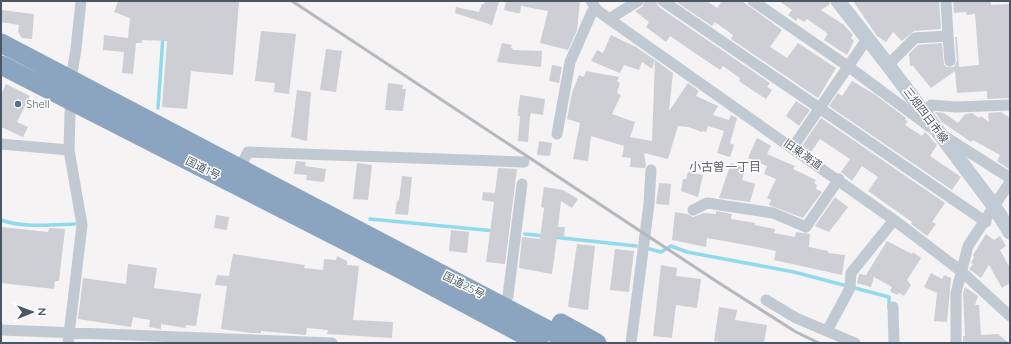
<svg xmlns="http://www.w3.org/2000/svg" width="1011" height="344" font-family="Quicksand,'Noto Sans JP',sans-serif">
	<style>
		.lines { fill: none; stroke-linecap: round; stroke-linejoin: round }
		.stream { stroke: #90daee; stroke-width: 3.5 }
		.building { fill: #cdcfd5 }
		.street { stroke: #c1cad2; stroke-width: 11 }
		.secondary { stroke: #c1cbd6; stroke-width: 15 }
		.highway { stroke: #8ba5c1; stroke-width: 19 }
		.rail { stroke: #b5b8bd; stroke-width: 3 }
		.service-dot { fill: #5c6f8a; stroke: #fff; stroke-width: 1.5 }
		.labels { text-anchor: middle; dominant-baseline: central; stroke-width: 3; stroke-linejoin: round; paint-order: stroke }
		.service-label { font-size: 11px; fill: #4e5e75; stroke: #fff; text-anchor: start }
		.street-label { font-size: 11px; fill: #4a5661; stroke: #fff }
		.neighbourhood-label { font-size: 12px; fill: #5f6368; stroke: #fff }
	</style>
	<rect width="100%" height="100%" fill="#f5f3f3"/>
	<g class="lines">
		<path class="stream" d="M158 108 163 36
			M370 219 495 231
			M1 220C24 228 50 225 75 224
			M525 234 545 236
			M553 237 636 246
			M646 248 661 252 671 246 687 252 794 272 889 297V308"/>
	</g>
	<path class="building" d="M118 1 239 2 233 75 191 71 187 109 162 107 167 41 142 40V43H136L133 74 122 73 124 52 103 50 104 35 128 38 130 18 114 12Z
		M485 1 499 2 492 25 455 13 456 7 479 12 482 4H484Z
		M506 1H580L577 30 568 50 540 43 548 11 521 6 520 13H517L504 10Z
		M645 1H656L659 7 770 83 767 87 772 90 766 99 739 81 740 78 723 66 720 70 670 36 666 42 646 27 649 22 635 11 642 7Z
		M675 1H707L717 8 722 1H742L782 30 770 47 787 58 798 43 836 68 818 98 731 39 733 35 715 22 712 26Z
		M779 1H829L830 4 821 10 844 25 853 35 851 38 854 41 847 55 824 40 827 35V33L807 19 804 22 798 18 796 21 788 15 792 10Z
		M853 1H939L941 29 914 31 902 41 893 32 886 42 877 36Z
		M953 1H991V5L1010 4V98L987 99V91L957 93 955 71 931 88 913 66H910L909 54 918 45 942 43 944 65 947 67H954L957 61 955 37H957L959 67 979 65 975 14 967 15 966 12 954 13Z
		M1 10 34 14 32 39 22 38 18 32 19 25 1 22Z
		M261 31 296 34 289 94 274 92 275 83 255 81Z
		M611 35 636 47 655 60 652 69 642 62 639 70 624 65 620 73 591 61 597 50 603 53Z
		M502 43 512 45 511 48 514 50 542 51 541 67 497 62Z
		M326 49 342 51 336 92 320 90Z
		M655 60 673 73 669 111 688 83 699 91 696 96 718 106 713 115 729 120 731 115 737 118 730 143 734 145 730 157 717 153 724 131 708 126 706 132 703 131 702 132 688 127 678 126 668 159 644 153 646 165 645 168 630 167 631 158 622 157 624 146 591 136 588 161 573 159 580 123 567 119 572 93 579 75 584 77 586 71 619 77 617 81 620 83 617 93 621 95 612 114 635 122 630 137 652 141Z
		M552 65 562 67 559 83 549 81Z
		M852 81 874 94 906 118 905 120 908 121 905 125 922 136 925 132 929 136 937 145 930 156 961 177 952 190 829 106 838 93 842 96Z
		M388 83 403 85 402 89H406L403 111 385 110Z
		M6 84 30 96 17 122 28 127 23 137 1 127V95Z
		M297 90 311 92 307 141 291 137Z
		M520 95 545 99 543 115 531 113 530 116 528 142 518 141 520 116H518V111Z
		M796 101 810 110 799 126 786 116Z
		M935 112 944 113 958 123 965 114 972 113 979 118 981 116 989 122 988 113 1001 112 1010 118V170L997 161 1000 155 973 140 971 142 942 122Z
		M821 118 945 203 932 222 936 224 927 236 911 224 912 222 868 191 878 177 862 166 852 181 841 172 850 159 820 139 811 152 802 146Z
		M757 138 771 146 767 154 795 166 793 169 816 180 814 183 817 185 816 189 822 192 803 218 769 205 771 200 767 198 776 179 764 174 767 166 748 158Z
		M539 141 552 143 550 156 537 155Z
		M296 161 306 162 305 166 326 169 324 182 306 180 307 175 294 174Z
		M357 163 372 165 368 200 353 199Z
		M731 163 745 168 742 180 755 184 750 202 719 198Z
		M498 168 517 169 505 264 486 262 494 202 482 200 483 192 495 193Z
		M688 172 703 175 698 197 681 191 683 179H686Z
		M402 176 412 177 408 215 395 214 397 201 399 200Z
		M659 183 671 184 669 205 656 204Z
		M544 187 563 190 578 199 572 208 561 201 558 227H565L564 237H557L552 274 519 268 522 237 540 239 544 208 541 207Z
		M835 197 848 207 829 232 815 226Z
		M716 211 732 214 731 219 755 223V225L775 229 774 233 795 237 796 232 810 234 809 247 828 251V253L845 255 842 275 774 260 776 251 752 246 707 238 706 247 672 240 675 212 687 214 693 217 704 213 716 214Z
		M216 215 229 217 227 230 214 228Z
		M1 227 48 232 49 228 65 229 59 281H55L54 289 1 283Z
		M451 230 469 232 467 253 449 251Z
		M986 234 994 240 1000 236 1006 246 1000 250 1010 268V283L1002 288 989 265 981 278 969 269 973 264 971 263 974 257 973 255Z
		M887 241 912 254 913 252 921 258 907 280 911 285 904 296 899 293 897 295 890 291 892 287 874 277 871 287 857 283 859 274 866 275Z
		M577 244 595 246 588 310 568 307Z
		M615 249 634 251 629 292 610 290Z
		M233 254 305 265 304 268 323 270 324 259 336 260 337 256 347 261V265L359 266 353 320 393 322 392 338 327 334 328 330 307 328 306 335 261 331V333H252L221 329 227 286 215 285 217 275 229 276Z
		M128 264 157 268 154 288 201 294 196 326 186 325V328L161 324V329L149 327 150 320 133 317 131 327 78 319 83 278 126 284Z
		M661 265 677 268 676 276 701 279 697 308 676 305 672 338 653 336Z
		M931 273 942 279 944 275 951 278 947 322 934 321 937 293 924 287Z
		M965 287 978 296 975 305H979L981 335 998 334 1009 343H963V336H965L963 294Z
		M719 307 737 310 735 320 767 325 764 343H727L714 341Z"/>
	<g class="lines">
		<path class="street" d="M591 1 597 10 609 19 894 220 961 271 1010 316
			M663 1 986 222
			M753 1 849 67 930 127
			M609 19 638 1
			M948 36 950 61
			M888 65 915 38 948 36 946 1
			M925 114 931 105 956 107 1010 105
			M557 134 570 62 592 12 597 10
			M944 136 1010 178
			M1 144 69 150
			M793 147 867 39
			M240 167 248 152 524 162
			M693 210 707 203 773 213 806 227 839 179
			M508 296 522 184
			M766 300 796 318 855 343
			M893 307 894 343
			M1 330 332 343
			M827 331 850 288 851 273 894 220
			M68 343 82 225 69 150 71 79 76 49 81 1
			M631 343 649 204 651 170
			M956 343V293L968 246 1010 182"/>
		<path class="secondary" d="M838 1 888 65 994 206 1010 232"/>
		<path class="highway" d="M1 43 573 343
			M1 65 404 271 539 343
			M561 323 597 343"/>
		<path class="rail" d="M292 1 719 283 796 332 819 343"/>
	</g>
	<circle class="service-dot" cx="18" cy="104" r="4"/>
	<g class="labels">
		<g class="service-label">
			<text x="26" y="104">Shell</text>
		</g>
		<g class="street-label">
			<text transform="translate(926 115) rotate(53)">三畑四日市線</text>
			<text transform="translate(803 154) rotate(35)">旧東海道</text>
			<text transform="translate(203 168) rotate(27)">国道1号</text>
			<text transform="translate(464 285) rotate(27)">国道25号</text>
		</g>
		<g class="neighbourhood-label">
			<text x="725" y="166">小古曽一丁目</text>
		</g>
	</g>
	<rect width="1011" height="344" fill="none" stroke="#4a5661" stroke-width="4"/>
	<g transform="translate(32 312) rotate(89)" stroke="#ffffff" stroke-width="3" paint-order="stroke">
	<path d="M0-3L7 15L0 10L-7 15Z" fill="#4a5661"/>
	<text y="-6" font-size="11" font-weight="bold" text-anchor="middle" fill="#4a5661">N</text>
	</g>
</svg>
